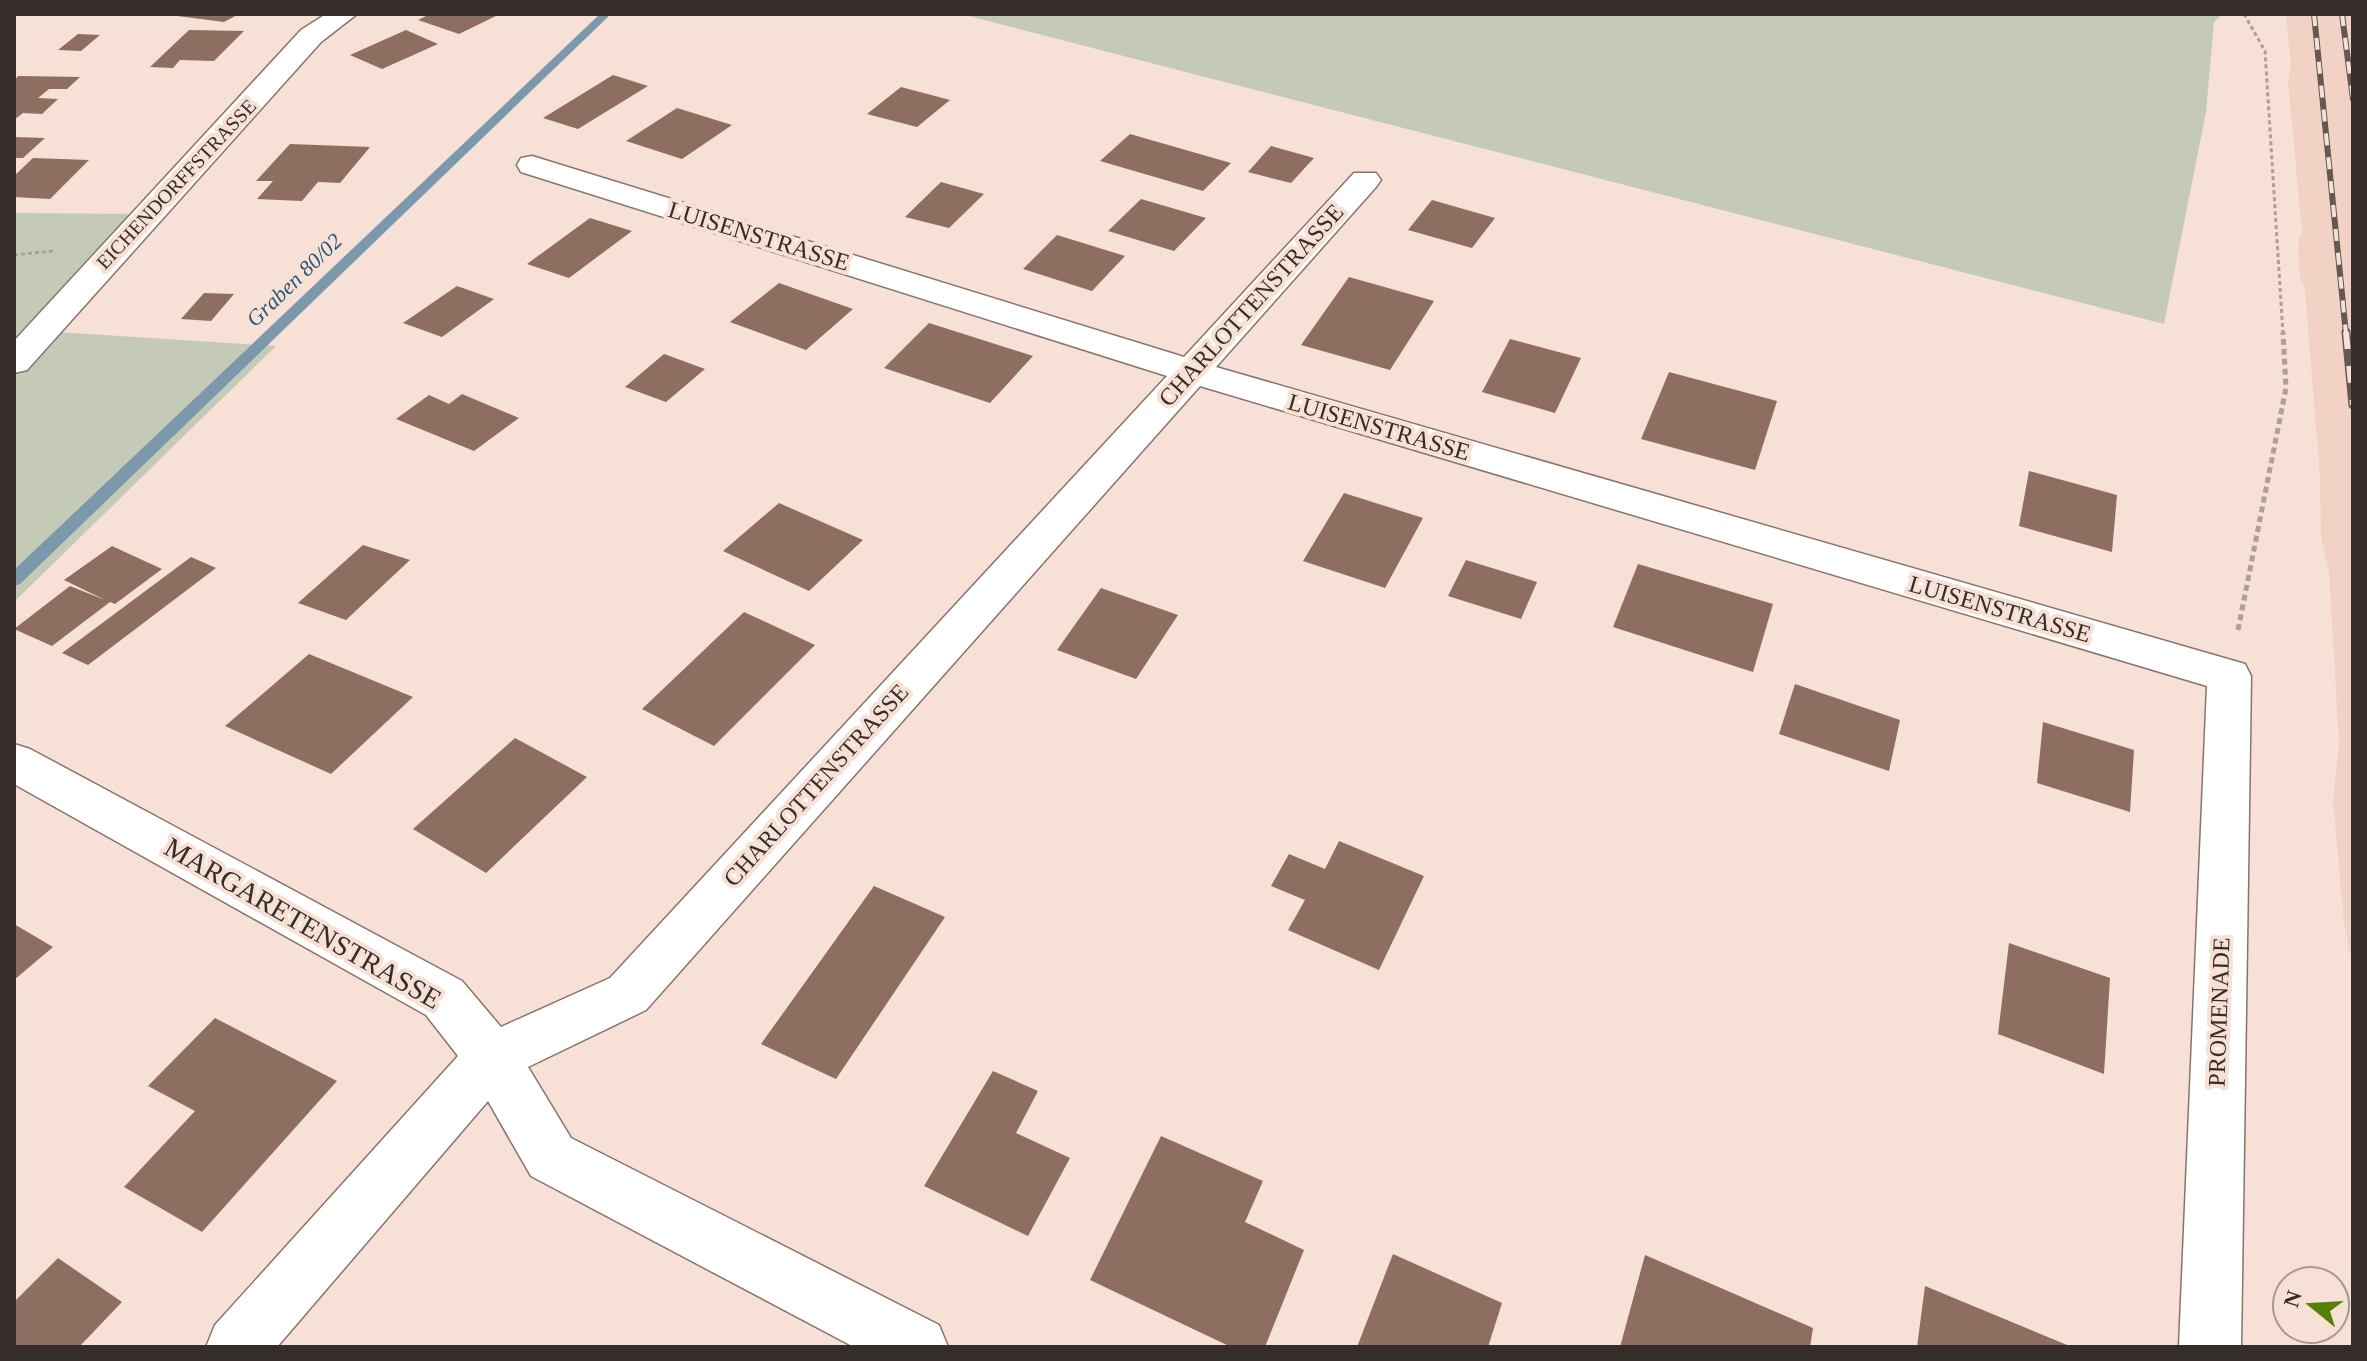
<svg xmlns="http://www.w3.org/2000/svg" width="2367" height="1361" font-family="'Times New Roman',serif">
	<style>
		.built { fill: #f1d2c4 }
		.green { fill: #c4cab6 }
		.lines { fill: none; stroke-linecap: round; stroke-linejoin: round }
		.stream { fill: #7c98ad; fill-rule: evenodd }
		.building { fill: #8d6e60 }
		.minor-casing { stroke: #89746b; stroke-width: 3 }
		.path-far1 { stroke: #b09f96; stroke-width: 3; stroke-dasharray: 4 3; stroke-linecap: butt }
		.path { stroke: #b09f96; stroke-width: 5; stroke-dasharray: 6 4; stroke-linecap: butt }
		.minor { fill: #fff; fill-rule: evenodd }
		.rail-far1-casing { stroke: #635852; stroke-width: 6 }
		.rail-casing { stroke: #635852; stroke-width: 9 }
		.rail-far1 { stroke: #f7e0d5; stroke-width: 4; stroke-dasharray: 12; stroke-linecap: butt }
		.rail { stroke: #f7e0d5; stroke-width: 6; stroke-dasharray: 17; stroke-linecap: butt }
		.labels { text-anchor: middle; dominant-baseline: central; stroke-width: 8; stroke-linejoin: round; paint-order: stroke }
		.far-street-label { font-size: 20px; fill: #352d29; stroke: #f7e0d5 }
		.far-water-label { font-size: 22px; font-style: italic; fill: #285878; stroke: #f7e0d5 }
		.street-label { font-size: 24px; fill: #352d29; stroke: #f7e0d5 }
		.near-street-label { font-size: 28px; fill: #352d29; stroke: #f7e0d5 }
	</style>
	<rect width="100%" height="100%" fill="#f7e0d5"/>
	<path class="built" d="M2286 14H2353V966L2344 923 2333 801 2339 743 2329 571 2321 537 2320 477 2305 290 2300 276 2298 243 2302 231 2288 81 2291 68Z"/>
	<path class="green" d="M961 14H2223L2214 22 2206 112 2164 324Z
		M14 213 148 214 41 331 276 346 14 602Z"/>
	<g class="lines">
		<path class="stream" d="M600 14H611L20 584 14 586V570Z"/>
	</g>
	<path class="building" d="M162 14H239L224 22Z
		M430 14H500L459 34 418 20Z
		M189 30 244 31 214 61 180 60 173 68 150 67Z
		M406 30 438 44 382 69 350 55Z
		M78 34 100 35 81 51 58 50Z
		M613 75 648 86 578 129 543 118Z
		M18 76 80 77 67 89H49L38 98 58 99 42 114 23 113 14 120V81Z
		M901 87 950 100 917 127 867 114Z
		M677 108 732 125 682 159 626 141Z
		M1130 134 1231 163 1203 191 1100 161Z
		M14 137 45 138 23 158H14Z
		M290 144 370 147 340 183 318 182 302 201 257 199 273 181H256Z
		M1271 146 1314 158 1291 183 1248 172Z
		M33 158 89 160 50 199 14 197V176Z
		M941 182 984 194 949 228 905 217Z
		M1141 199 1206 218 1174 251 1108 231Z
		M1432 200 1495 218 1472 248 1408 230Z
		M590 218 632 231 569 278 527 264Z
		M1057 235 1125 256 1092 291 1023 269Z
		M1349 277 1434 301 1390 370 1301 345Z
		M779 283 853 309 806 350 730 322Z
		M457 286 494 299 442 337 403 323Z
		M204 293 234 294 211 321 181 319Z
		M929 323 1033 356 990 403 884 368Z
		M1510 339 1581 358 1555 413 1482 392Z
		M664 354 705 369 666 402 625 387Z
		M1669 372 1777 401 1755 470 1641 439Z
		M462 394 519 418 474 451 396 419 429 395 449 404Z
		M2029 471 2117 495 2112 552 2019 526Z
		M1344 493 1423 518 1385 588 1303 561Z
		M779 503 863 540 809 591 723 551Z
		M363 545 410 560 346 620 298 603Z
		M112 546 162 569 115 604 110 602 52 646 14 629 70 586 105 600 64 580Z
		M191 557 216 568 88 665 62 653Z
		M1466 560 1537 582 1521 619 1448 596Z
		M1638 564 1773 604 1753 672 1613 627Z
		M1101 588 1178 615 1136 679 1057 650Z
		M744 612 815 645 714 746 642 709Z
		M309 654 413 697 331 774 225 726Z
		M1795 684 1900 720 1889 771 1779 734Z
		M2043 722 2134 750 2130 812 2037 783Z
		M515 738 587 777 486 873 413 829Z
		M1339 841 1424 876 1379 970 1288 930 1305 900 1271 886 1289 854 1325 869Z
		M874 886 945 917 836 1079 761 1044Z
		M14 924 53 947 14 980Z
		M2009 943 2110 978 2104 1074 1998 1034Z
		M215 1018 337 1081 202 1232 124 1187 195 1111 148 1086Z
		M993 1071 1038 1091 1016 1133 1070 1158 1028 1236 924 1186Z
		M1161 1136 1263 1181 1245 1222 1304 1250 1265 1347H1231L1090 1280Z
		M1393 1254 1502 1303 1488 1347H1357Z
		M1645 1255 1813 1328 1810 1347H1620Z
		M58 1258 122 1302 79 1347H14V1302Z
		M1925 1286 2072 1347H1917Z"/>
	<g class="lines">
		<g class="minor-casing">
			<path id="minor" d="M326 14H357L321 42 27 370 14 373V341L301 30Z
				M532 156 1184 357 1354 173H1376L1381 180 1376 187 1216 367 2245 664 2251 676 2241 1347H2179L2207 686 1200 386 646 1010 528 1067 571 1138 939 1325 948 1347H854L531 1176 488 1101 277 1347H206L215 1325 458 1056 426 1015 14 784V744L30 749 462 981 501 1027 610 978 1167 376 521 172 517 165 521 158Z"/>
		</g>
		<path class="path-far1" d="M2244 14 2265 51 2283 334
			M14 255 53 251"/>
		<path class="path" d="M2238 630 2286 388 2283 332"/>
		<use href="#minor" class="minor"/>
		<g class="rail-far1-casing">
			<path id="rail-far1" d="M2314 14 2346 334
				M2342 14 2353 99"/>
		</g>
		<g class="rail-casing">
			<path id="rail" d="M2346 332 2353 405"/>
		</g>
		<use href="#rail-far1" class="rail-far1"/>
		<use href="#rail" class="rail"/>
	</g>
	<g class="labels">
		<g class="far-street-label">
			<text transform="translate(176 184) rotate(-47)">EICHENDORFFSTRASSE</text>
		</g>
		<g class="far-water-label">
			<text transform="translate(294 280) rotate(-44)">Graben 80/02</text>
		</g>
		<g class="street-label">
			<text transform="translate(759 236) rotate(17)">LUISENSTRASSE</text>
			<text transform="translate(1251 305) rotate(-48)">CHARLOTTENSTRASSE</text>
			<text transform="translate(1379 427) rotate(16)">LUISENSTRASSE</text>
			<text transform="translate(2000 609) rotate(16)">LUISENSTRASSE</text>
			<text transform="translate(816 785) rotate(-48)">CHARLOTTENSTRASSE</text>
			<text transform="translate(2219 1012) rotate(-88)">PROMENADE</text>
		</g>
		<g class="near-street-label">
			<text transform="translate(303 923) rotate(30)">MARGARETENSTRASSE</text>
		</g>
	</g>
	<rect width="2367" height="1361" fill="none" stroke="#352d29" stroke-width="32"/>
	<g transform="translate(2311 1305) rotate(288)"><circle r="38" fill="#f7e0d5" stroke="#a99890" stroke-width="2"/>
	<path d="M0-6L14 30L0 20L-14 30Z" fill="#568005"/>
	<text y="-12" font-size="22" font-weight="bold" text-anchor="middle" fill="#352d29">N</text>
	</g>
</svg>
